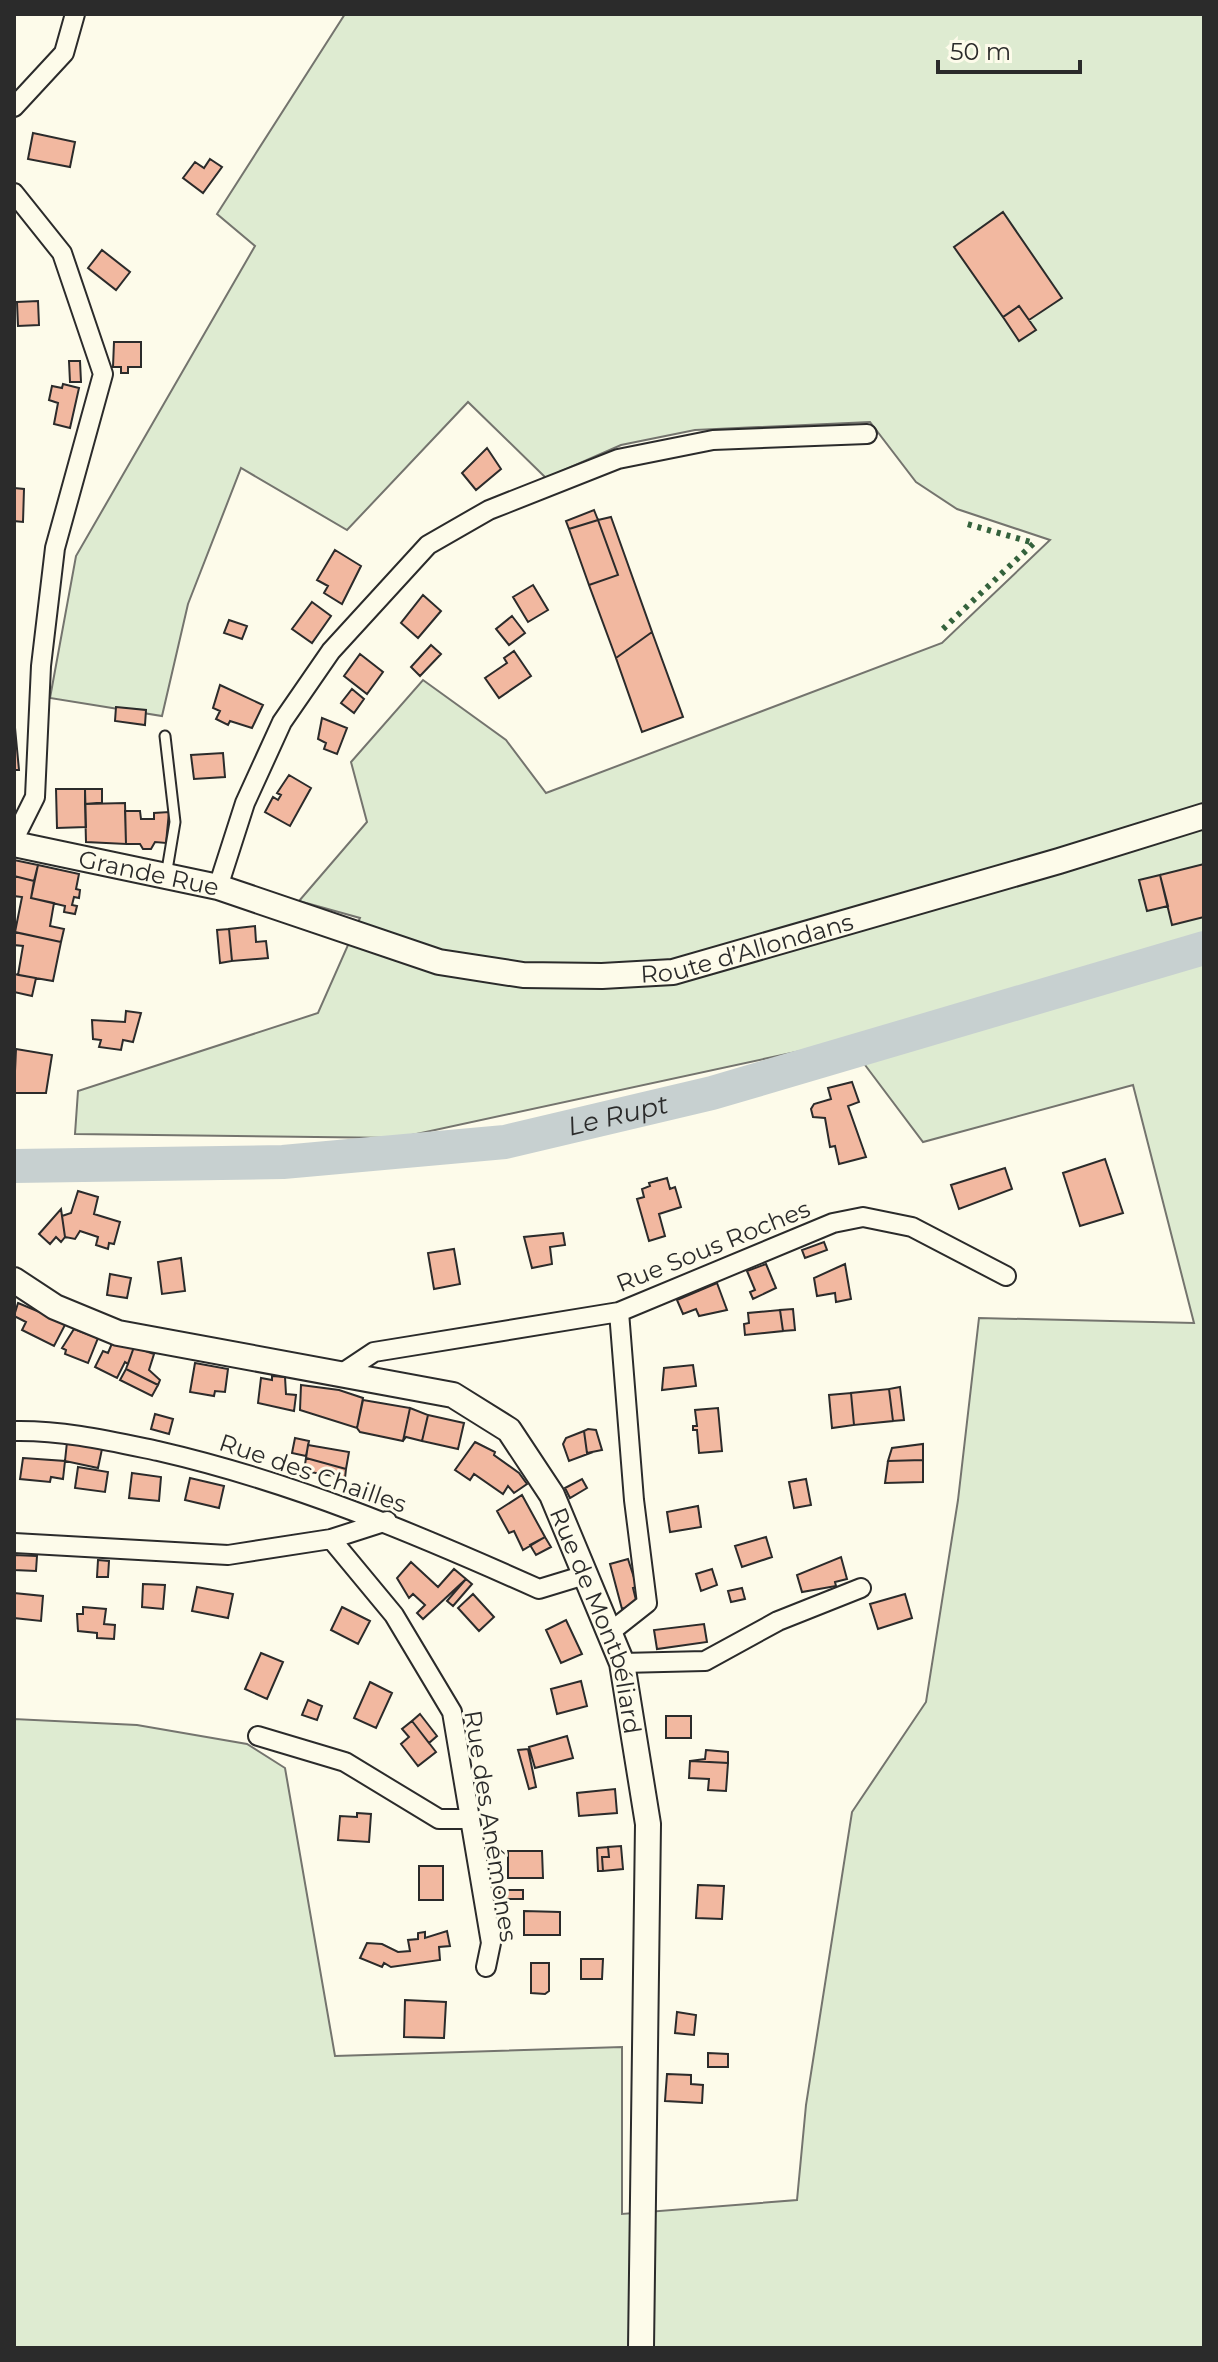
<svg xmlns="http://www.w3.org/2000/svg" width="1218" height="2362" font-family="Montserrat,sans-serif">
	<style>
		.green { fill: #deebd1; stroke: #74746e; stroke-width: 2 }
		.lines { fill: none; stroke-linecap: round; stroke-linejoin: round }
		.river { stroke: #c7d0d0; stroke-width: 34 }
		.building { fill: #f2b8a0; stroke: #2b2b2b; stroke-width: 2 }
		.lane-casing { stroke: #2b2b2b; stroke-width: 13 }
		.street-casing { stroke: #2b2b2b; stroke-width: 22 }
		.secondary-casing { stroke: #2b2b2b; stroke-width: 28 }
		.lane { stroke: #fdfbea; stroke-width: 9 }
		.street { stroke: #fdfbea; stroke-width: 18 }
		.secondary { stroke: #fdfbea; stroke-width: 24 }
		.hedge { stroke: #34623c; stroke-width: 6; stroke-dasharray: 4 6; stroke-linecap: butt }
		.labels { text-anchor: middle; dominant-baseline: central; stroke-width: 6; stroke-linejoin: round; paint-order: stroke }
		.street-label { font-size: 24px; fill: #2b2b2b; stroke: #fdfbea }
		.water-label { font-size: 26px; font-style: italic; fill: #2b2b2b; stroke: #fdfbea }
	</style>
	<rect width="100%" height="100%" fill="#fdfbea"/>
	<path class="green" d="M345 14H1204V2348H14V1719L137 1725 247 1744 285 1768 335 2056 622 2047V2214L797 2200 806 2105 852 1812 926 1702 958 1500 979 1318 1194 1323 1133 1085 923 1142 847 1041 398 1138 75 1134 78 1091 318 1013 360 918 299 901 367 822 351 762 423 680 506 740 546 793 942 643 1050 540 957 509 916 482 870 422 695 430 621 445 546 478 468 402 347 530 241 468 188 604 162 716 50 698 76 556 255 246 217 214Z"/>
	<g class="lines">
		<path class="river" id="s1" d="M14 1166 283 1162 505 1142 712 1093 1204 948"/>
	</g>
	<path class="building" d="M33 133 75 142 70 167 28 159Z
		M210 159 222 167 203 193 183 178 195 162 204 168Z
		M1003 212 1062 298 1029 320 1019 306 1003 317 954 247Z
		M102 250 130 272 116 290 88 268Z
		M38 301 39 325 18 326 17 302Z
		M1019 306 1036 330 1019 341 1003 317Z
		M114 342H141V367H128V373H121V367H113Z
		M69 361H80L81 382H70Z
		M63 384 79 388 70 428 54 424 58 403 49 400 52 386 62 388Z
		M487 448 501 469 476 490 462 473Z
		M14 488 24 489 23 522 14 521Z
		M594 510 598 520 569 529 566 521Z
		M611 517 652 632 616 658 589 585 618 575 598 520Z
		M598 520 618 575 589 585 569 529Z
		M335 550 361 566 342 604 324 593 328 586 317 580Z
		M533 585 548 610 528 622 513 597Z
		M423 595 441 611 418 638 401 623Z
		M312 602 331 616 312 643 292 629Z
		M512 616 525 633 509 645 496 629Z
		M229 620 247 626 242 639 224 633Z
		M652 632 683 717 642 732 616 658Z
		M431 645 441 654 420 676 411 667Z
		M514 651 531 676 499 698 485 678 507 663 504 658Z
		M360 654 383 672 367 694 344 676Z
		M220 685 263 705 252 728 230 721 228 725 216 719 220 711 213 708Z
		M352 689 364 699 354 713 341 703Z
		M116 707 146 710 145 725 115 721Z
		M14 717 19 770H14Z
		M322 718 347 728 337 754 324 749 326 743 318 739Z
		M223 753 225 777 194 779 191 755Z
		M289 775 311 788 290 826 265 812 273 797 278 800 281 795 277 793Z
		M56 789H85L86 827 57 828Z
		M85 789H102V803L85 804Z
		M125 803 126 844 86 842 85 804Z
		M125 811H140L141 819H154V813L169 812 166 843 155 842 151 849H143L140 844H126Z
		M14 860 38 865 34 881 14 876Z
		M1204 864V917L1172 925 1160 875Z
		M38 865 79 874 76 889 80 890 79 898 74 897 72 905 77 906 75 914 64 912 65 906 31 898Z
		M1160 875 1168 906 1147 911 1139 880Z
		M14 876 34 881 31 898 54 903 50 926 64 929 61 942 15 932 22 897 14 896Z
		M255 926 256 942 266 941 268 958 232 961 229 929Z
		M229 929 232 961 220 963 217 930Z
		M14 932 61 942 53 981 18 975 23 946 14 945Z
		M14 974 36 978 32 996 14 992Z
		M126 1011 141 1013 133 1042 123 1040 121 1050 99 1047 101 1040 93 1039 92 1020 125 1022Z
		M16 1049 52 1055 46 1093H14Z
		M852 1082 859 1102 848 1106 866 1157 839 1164 835 1146 830 1147 825 1118 813 1117 811 1109 814 1104 831 1099 828 1088Z
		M1105 1159 1123 1213 1080 1226 1063 1173Z
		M1005 1168 1012 1189 959 1209 951 1185Z
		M667 1178 670 1189 675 1187 681 1207 659 1214 665 1236 649 1241 637 1199 644 1197 642 1189 650 1186 649 1183Z
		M78 1191 98 1197 94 1214 120 1222 114 1244 109 1243 108 1249 96 1245 98 1237 80 1231 75 1239 65 1237 62 1216 71 1213Z
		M61 1209 65 1237 61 1242 56 1237 50 1244 39 1234Z
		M563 1233 565 1245 550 1247 552 1264 532 1268 524 1237Z
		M824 1242 827 1250 805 1258 802 1250Z
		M454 1249 460 1284 434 1289 428 1253Z
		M181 1258 185 1291 162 1294 158 1262Z
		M766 1264 776 1288 753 1299 750 1292 755 1290 747 1271Z
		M845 1264 851 1299 836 1302 835 1293 817 1296 814 1278Z
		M110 1274 131 1278 127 1298 107 1295Z
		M717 1283 727 1310 699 1316 696 1309 683 1314 677 1300Z
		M18 1303 66 1323 54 1346 22 1330 26 1322 14 1316Z
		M793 1309 795 1330 783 1331 780 1310Z
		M780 1310 783 1331 745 1335 744 1324 749 1323 748 1313Z
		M74 1329 98 1338 88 1363 65 1354 66 1350 62 1348Z
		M113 1341 134 1347 128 1364 125 1362 117 1378 95 1367 103 1351 108 1353Z
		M134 1347 154 1354 149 1370 160 1380 158 1385 126 1369Z
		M195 1363 228 1369 225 1392 215 1391 214 1396 190 1392Z
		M693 1365 696 1386 662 1390 664 1368Z
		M126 1369 158 1385 152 1396 120 1380Z
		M272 1376 285 1377 286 1394 296 1395 294 1411 258 1403 261 1378 272 1380Z
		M301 1385 339 1390 363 1398 357 1428 300 1410Z
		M900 1387 904 1420 893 1421 889 1389Z
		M889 1389 893 1421 854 1425 851 1393Z
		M851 1393 854 1425 832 1428 829 1395Z
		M363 1400 410 1408 403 1441 360 1432 357 1428Z
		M410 1408 428 1415 422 1441 406 1437 403 1441Z
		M718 1408 722 1451 699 1453 697 1430H693V1426H697L695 1410Z
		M155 1414 173 1419 169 1434 151 1429Z
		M428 1415 464 1423 458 1449 422 1441Z
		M588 1429 596 1430 602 1450 587 1453 584 1431Z
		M584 1431 587 1453 593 1452 569 1461 563 1444 566 1438Z
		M295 1438 309 1441 306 1456 292 1453Z
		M67 1442 102 1449 98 1468 65 1461Z
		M475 1442 495 1452 494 1455 519 1473 527 1484 514 1493 508 1486 503 1494 474 1474 470 1480 455 1470Z
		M923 1444V1460L888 1461 892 1448Z
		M308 1445 349 1452 346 1469 306 1458Z
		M23 1458 65 1461 63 1479 51 1477 50 1482 20 1479Z
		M306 1458 346 1469 345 1478 304 1471Z
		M923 1460V1482L885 1483 888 1461Z
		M78 1467 108 1472 105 1492 75 1488Z
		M132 1473 161 1477 159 1501 129 1498Z
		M190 1478 224 1486 219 1508 185 1500Z
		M582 1479 587 1488 570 1498 565 1488Z
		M806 1479 811 1505 794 1508 789 1482Z
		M522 1495 545 1537 523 1550 514 1531 509 1533 497 1511Z
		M698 1506 701 1527 670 1532 667 1512Z
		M545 1537 551 1547 536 1555 530 1545Z
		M766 1537 772 1557 742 1567 735 1546Z
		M14 1555 37 1556 36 1571 14 1570Z
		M841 1557 847 1579 835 1582 836 1586 802 1592 797 1575Z
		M628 1559 637 1587 633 1588 637 1604 622 1609 610 1564Z
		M98 1560 109 1561 108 1577H97Z
		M411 1562 438 1587 454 1569 466 1579 423 1619 417 1613 425 1605 413 1594 409 1598 397 1578Z
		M712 1569 717 1585 701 1591 696 1574Z
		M466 1579 472 1584 453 1606 447 1601Z
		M143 1584 165 1585 163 1609 142 1607Z
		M197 1587 233 1594 228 1618 192 1611Z
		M742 1588 745 1599 731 1602 728 1591Z
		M14 1593 43 1596 41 1621 14 1618Z
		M473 1594 494 1617 479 1631 458 1608Z
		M905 1594 912 1618 878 1629 870 1604Z
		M83 1607 106 1609 104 1624 115 1625 114 1639 97 1638V1633L78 1631 77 1614H83Z
		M342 1607 370 1621 358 1644 331 1630Z
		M566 1620 582 1654 561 1663 546 1630Z
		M704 1624 707 1642 657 1649 654 1630Z
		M261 1653 283 1662 267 1699 245 1689Z
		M581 1681 587 1706 557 1714 551 1689Z
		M370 1682 392 1693 376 1728 354 1718Z
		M308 1700 322 1706 317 1720 302 1715Z
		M420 1714 437 1736 429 1743 412 1721Z
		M666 1716H691V1738H666Z
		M412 1721 436 1752 418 1766 401 1744 409 1737 402 1729Z
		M567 1736 573 1758 535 1768 529 1747Z
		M528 1749 536 1787 529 1789 518 1750Z
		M706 1750 728 1752V1763L690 1761 705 1759Z
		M690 1761 728 1763 726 1791 708 1790 709 1779 689 1778Z
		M615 1789 617 1813 579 1816 577 1793Z
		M357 1813 371 1814 369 1842 338 1840 340 1816 357 1817Z
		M621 1846 623 1869 603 1871 602 1857H609L608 1847Z
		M608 1847 609 1857H602L603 1871H598L597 1848Z
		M508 1851H542L543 1878H508Z
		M419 1866H443V1900H419Z
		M698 1885 724 1886 722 1919 696 1918Z
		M499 1890H523V1899H500Z
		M524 1911 560 1912V1935H524Z
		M447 1931 450 1946 439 1947 440 1960 391 1967 384 1963 382 1967 360 1958 367 1943 382 1944 398 1952 410 1951 408 1940 418 1939V1933L425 1932V1938Z
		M581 1959H603L602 1979H581Z
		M531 1963H549V1991L545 1994 531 1993Z
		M405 2000 446 2002 444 2038 404 2037Z
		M677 2012 696 2015 694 2035 675 2033Z
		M708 2053 728 2054V2067H708Z
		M667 2074 691 2075V2084L703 2085 702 2103 665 2101Z"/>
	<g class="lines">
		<g class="lane-casing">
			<path id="lane" d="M165 736 175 822 166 876"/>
		</g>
		<g class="street-casing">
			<path id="street" d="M14 107 64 53 75 14
				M14 193 62 253 103 374 55 548 41 666 35 797 14 839
				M218 887 245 803 282 722 331 651 428 545 489 510 618 459 713 440 867 434
				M338 1376 374 1352 619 1312 833 1223 863 1217 912 1227 1006 1276
				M14 1431C63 1430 110 1441 158 1451 293 1482 414 1533 539 1589L585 1575
				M331 1539 394 1615 452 1712 491 1943 486 1967
				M14 1543 228 1555 331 1539 387 1521
				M609 1633 647 1603 634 1500 619 1312
				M622 1663 705 1661 778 1621 861 1588
				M258 1736 345 1762 439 1819H467"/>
		</g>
		<g class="secondary-casing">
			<g id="secondary">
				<path id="s2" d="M14 844 218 887 439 962 523 975 602 976 673 972 1059 861 1204 816"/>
				<path id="s3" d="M14 1280 55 1307 118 1333 453 1395 509 1430 552 1495 622 1663 648 1824 641 2348"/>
			</g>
		</g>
		<use href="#lane" class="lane"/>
		<use href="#street" class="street"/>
		<use href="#secondary" class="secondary"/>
		<path class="hedge" d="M943 629 1034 543 967 524"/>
	</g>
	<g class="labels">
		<g class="street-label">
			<text stroke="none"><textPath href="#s2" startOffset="138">Grande Rue</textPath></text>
			<text stroke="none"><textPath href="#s2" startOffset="754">Route d’Allondans</textPath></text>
			<text transform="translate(713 1246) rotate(-22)">Rue Sous Roches</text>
			<text transform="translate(313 1473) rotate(19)">Rue des Chailles</text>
			<text stroke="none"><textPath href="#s3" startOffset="736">Rue de Montbéliard</textPath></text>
			<text transform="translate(491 1826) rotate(81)">Rue des Anémones</text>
		</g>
		<g class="water-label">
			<text stroke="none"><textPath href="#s1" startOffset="608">Le Rupt</textPath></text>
		</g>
	</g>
	<rect width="1218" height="2362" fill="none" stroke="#2b2b2b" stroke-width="32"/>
	<path d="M938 60v12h142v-12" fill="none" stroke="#2b2b2b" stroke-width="4"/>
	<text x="950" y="60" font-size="24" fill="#2b2b2b" stroke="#fdfbea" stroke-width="6" paint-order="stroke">50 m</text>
</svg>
